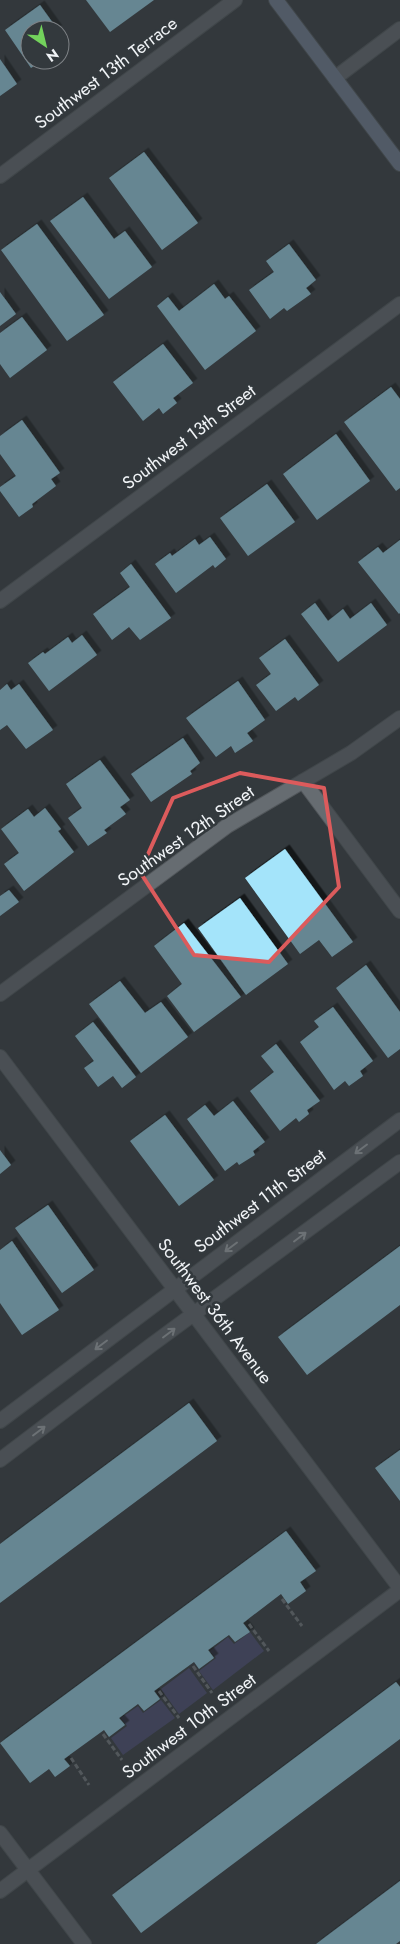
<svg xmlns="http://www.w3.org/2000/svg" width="400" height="1944" font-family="Jost,sans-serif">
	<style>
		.green { fill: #4c4c75 }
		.building { fill: #a4e4fa; filter: url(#shadow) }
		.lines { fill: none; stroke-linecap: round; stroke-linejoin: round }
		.minor-casing { stroke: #52575b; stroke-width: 16 }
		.secondary-casing { stroke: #52575b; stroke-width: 16 }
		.path { stroke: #787d80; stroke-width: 3; stroke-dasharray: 5 2.5; stroke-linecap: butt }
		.minor { stroke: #666c71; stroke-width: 14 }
		.secondary { stroke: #75849a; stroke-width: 14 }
		.oneway { stroke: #b2b6ba }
		.marked { fill: none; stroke: #dc5b5c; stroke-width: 4; stroke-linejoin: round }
		.labels { text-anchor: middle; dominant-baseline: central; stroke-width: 5; stroke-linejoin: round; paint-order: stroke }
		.street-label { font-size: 18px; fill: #f0f3f6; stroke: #33393d }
	</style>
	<defs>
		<filter id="shadow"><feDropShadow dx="4.5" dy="-4.5" stdDeviation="0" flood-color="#0009"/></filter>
	</defs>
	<rect width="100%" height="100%" fill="#33393d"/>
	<path class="green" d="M250 1632 264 1651 213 1690 199 1671 216 1658 210 1651 228 1637 234 1644Z
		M189 1668 207 1693 179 1714 161 1689Z
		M161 1700 175 1718 123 1755 111 1738 127 1726 121 1718 138 1706 143 1713Z"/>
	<path class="building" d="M86 0H154L110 32Z
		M40 5 58 30H30V60H43L31 68 5 30Z
		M0 59 17 84 0 96Z
		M144 152 198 223 162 250 109 178Z
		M83 197 114 239 125 231 152 267 109 299 50 221Z
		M37 224 104 315 67 341 1 250Z
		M289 244 316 280 306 288 311 294 287 311 284 308 270 319 249 290 274 272 266 261Z
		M214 284 225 299 229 296 256 331 205 370 157 306 168 297 179 311Z
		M0 292 16 314 0 326Z
		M22 317 47 350 10 378 0 364V333Z
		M163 344 193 383 173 398 177 403 163 414 159 408 143 421 113 382Z
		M391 387 400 399V488L396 491 344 422Z
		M22 420 60 473 51 479 56 486 32 504 33 507 19 517 0 491V487L16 476 0 454V436Z
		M336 434 370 481 317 520 283 474Z
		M267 484 295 522 248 556 220 518Z
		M210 537 226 559 215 568 213 565 176 593 155 564 170 553 172 556 195 539 199 545Z
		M400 540V613L399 614 358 562 378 547 383 553Z
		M131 564 171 618 140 640 129 627 112 640 93 614 130 587 120 573Z
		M315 603 328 621 343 609 350 619 371 603 387 625 338 662 301 614Z
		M82 635 97 655 49 691 28 663 43 652 45 654 68 637 72 643Z
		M285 639 319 685 298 701 295 697 276 711 256 685 271 674 259 658Z
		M238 681 265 720 247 733 253 741 235 753 231 746 216 757 186 718Z
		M7 684 11 690 19 684 53 730 26 749 7 725 0 730V690Z
		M183 738 200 763 190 771 192 774 151 802 131 774Z
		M100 760 130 800 120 807 126 814 104 830 107 833 88 846 68 818 82 808 66 784Z
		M45 808 61 829 58 831 74 852 24 891 4 864 19 853 1 829 28 809 34 817Z
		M285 849 353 942 332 957 319 940 300 954 245 878Z
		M9 890 19 902 0 916V896Z
		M240 898 288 964 246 995 198 928Z
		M184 923 241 997 194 1032 167 996 182 984 154 946Z
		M366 965 400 1012V1049L388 1058 336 988Z
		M120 981 145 1013 161 1002 188 1037 141 1073 89 1004Z
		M333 1007 373 1061 360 1071 363 1076 349 1086 345 1081 334 1090 300 1042 319 1027 314 1021Z
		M93 1022 136 1077 122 1088 113 1076 98 1087 84 1068 94 1061 75 1036Z
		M276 1044 320 1101 307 1110 309 1114 299 1122 296 1118 280 1131 250 1091 274 1072 261 1056Z
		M233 1101 265 1142 253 1151 255 1155 239 1165 237 1162 225 1171 187 1119 205 1105 214 1116Z
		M165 1115 214 1180 179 1206 130 1141Z
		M0 1150 11 1165 0 1174Z
		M48 1205 94 1270 62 1293 15 1228Z
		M12 1241 59 1310 22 1335 0 1303V1250Z
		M400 1246V1305L307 1375 278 1337Z
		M189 1403 217 1441 0 1603V1544Z
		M400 1450V1501L375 1468Z
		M286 1531 316 1571 300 1582 306 1591 288 1604 281 1594 243 1623 250 1632 235 1642 229 1635 208 1650 214 1658 199 1669 194 1662 154 1691 160 1699 144 1711 138 1704 119 1718 125 1725 109 1737 104 1730 64 1759 70 1766 55 1777 49 1769 30 1783 0 1743Z
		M396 1682 400 1687V1739L141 1933 112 1895Z
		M400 1881V1941L396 1944H316Z"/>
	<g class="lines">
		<g class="minor-casing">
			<path id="minor" d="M335 78 400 29
				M0 176 235 0
				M0 601 400 304
				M303 781 400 911
				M0 994 227 826 351 753 400 718
				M0 1057 400 1588
				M0 1421 400 1120
				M0 1460 150 1346 400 1162
				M0 1833 84 1944
				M0 1891 400 1590"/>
		</g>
		<g class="secondary-casing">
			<path id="secondary" d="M276 0 400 164"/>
		</g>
		<path class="path" d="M282 1599 302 1626
			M249 1624 269 1651
			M193 1666 212 1693
			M159 1691 179 1718
			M103 1734 122 1760
			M71 1758 89 1785"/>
		<use href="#minor" class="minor"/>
		<use href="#secondary" class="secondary"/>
	</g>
	<defs><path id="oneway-shaft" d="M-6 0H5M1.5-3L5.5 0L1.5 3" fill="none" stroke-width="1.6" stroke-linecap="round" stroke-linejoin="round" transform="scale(1.25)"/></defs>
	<g class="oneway">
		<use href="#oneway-shaft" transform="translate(361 1149) rotate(143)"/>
		<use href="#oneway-shaft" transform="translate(300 1237) rotate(-37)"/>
		<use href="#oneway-shaft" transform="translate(231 1247) rotate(143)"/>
		<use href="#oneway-shaft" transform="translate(169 1333) rotate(-37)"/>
		<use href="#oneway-shaft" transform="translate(101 1345) rotate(143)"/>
		<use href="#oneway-shaft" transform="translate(39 1431) rotate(-37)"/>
	</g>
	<path d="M0 0H400V1944H0ZM240 773 324 788 339 887 269 962 194 955 140 872 173 798Z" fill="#33393d" fill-opacity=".55" fill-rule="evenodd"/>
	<path class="marked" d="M240 773 324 788 339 887 269 962 194 955 140 872 173 798Z"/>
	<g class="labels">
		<g class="street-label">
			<text transform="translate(106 73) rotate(-37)">Southwest 13th Terrace</text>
			<text transform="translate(189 437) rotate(-37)">Southwest 13th Street</text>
			<text transform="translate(186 836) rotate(-35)">Southwest 12th Street</text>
			<text transform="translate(260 1201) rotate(-37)">Southwest 11th Street</text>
			<text transform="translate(215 1311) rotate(53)">Southwest 36th Avenue</text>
			<text transform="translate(189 1726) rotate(-37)">Southwest 10th Street</text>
		</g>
	</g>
	<g transform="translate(45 45) rotate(145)"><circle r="24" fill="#33393d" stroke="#7f8387"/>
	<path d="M0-4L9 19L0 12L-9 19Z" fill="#73d25c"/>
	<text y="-8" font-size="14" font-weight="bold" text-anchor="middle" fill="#f0f3f6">N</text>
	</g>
</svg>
